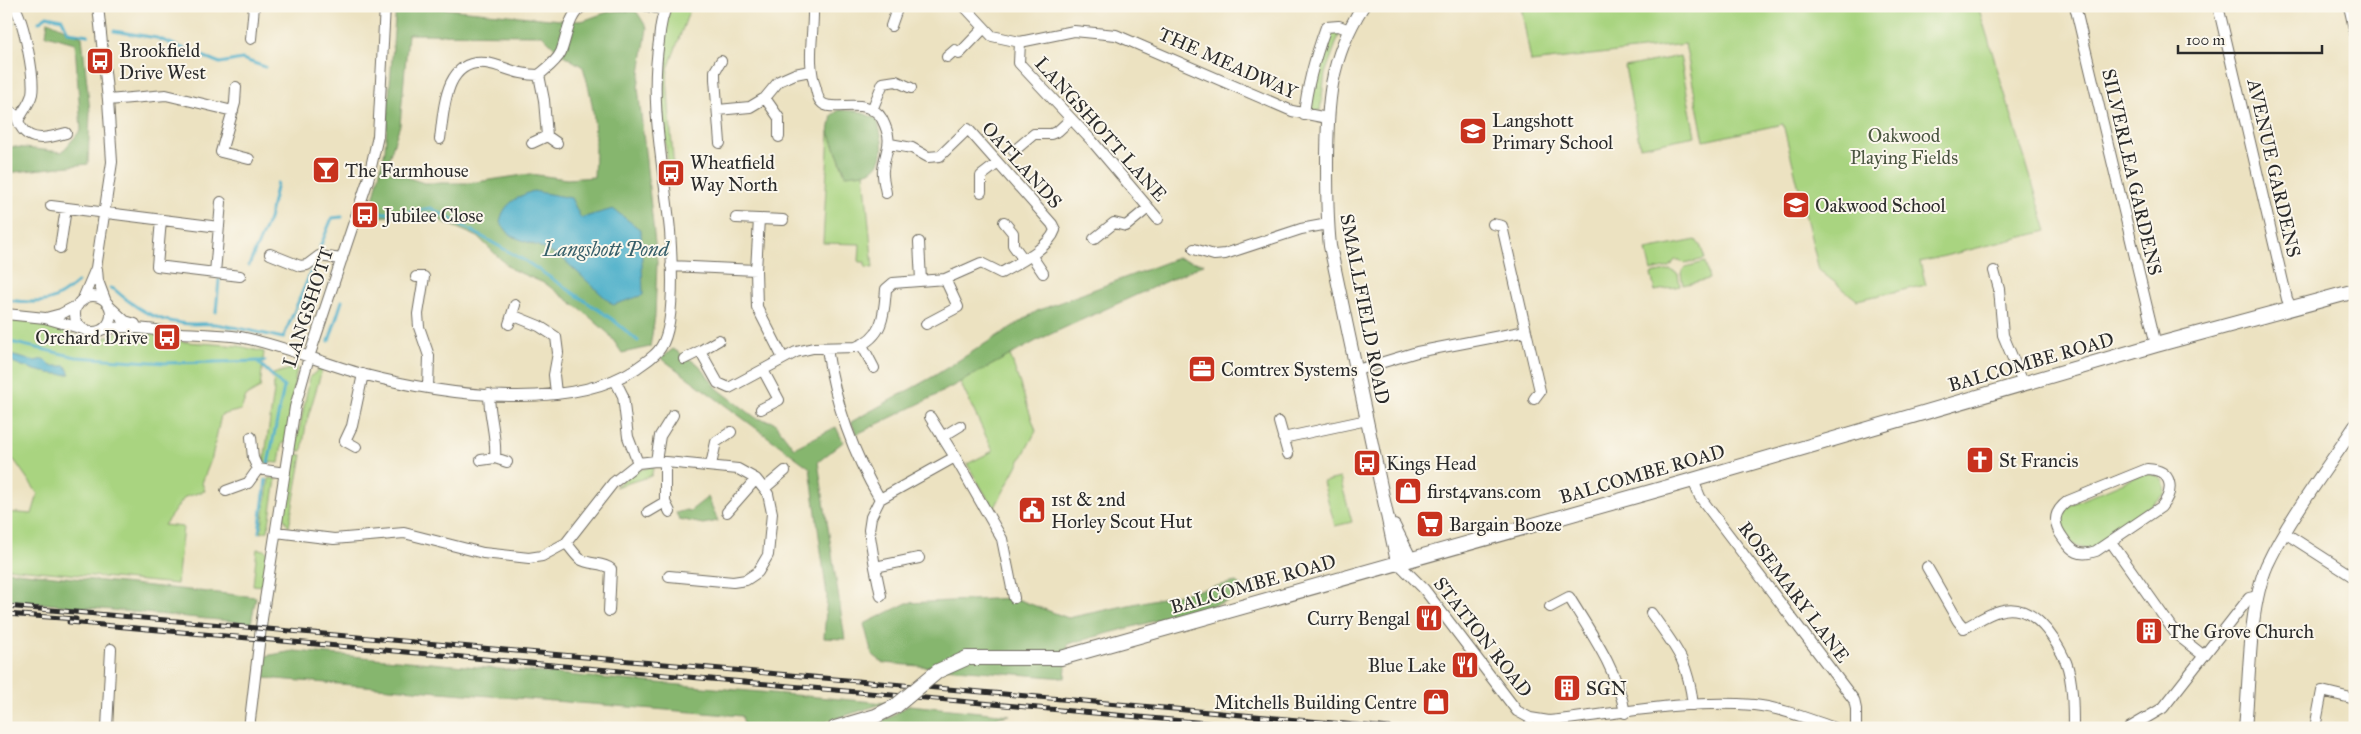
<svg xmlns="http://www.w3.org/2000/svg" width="2361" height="734" font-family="'IM FELL Great Primer',serif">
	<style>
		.green { fill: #a9d480; stroke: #6a8056 }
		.forest { fill: #86b66e; stroke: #58704c; fill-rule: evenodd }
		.water { fill: #49aec9; stroke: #3a6c7a }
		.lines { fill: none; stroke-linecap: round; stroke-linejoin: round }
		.stream { stroke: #49aec9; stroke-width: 3 }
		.minor-casing { stroke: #6f6b60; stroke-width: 12 }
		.tertiary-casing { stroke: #6f6b60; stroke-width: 14 }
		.secondary-casing { stroke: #6f6b60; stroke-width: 16 }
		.minor { stroke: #fff; stroke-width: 10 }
		.tertiary { stroke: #fff; stroke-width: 12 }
		.secondary { stroke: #fff; stroke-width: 14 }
		.rail-casing { stroke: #2b2b2b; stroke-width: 5 }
		.rail { stroke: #fbf7ec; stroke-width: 3; stroke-dasharray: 9; stroke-linecap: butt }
		.secondary-bridge-casing { stroke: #6f6b60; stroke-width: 16; stroke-linecap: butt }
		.secondary-bridge { stroke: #fff; stroke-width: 14 }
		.labels { text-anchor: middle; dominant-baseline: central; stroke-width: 4; stroke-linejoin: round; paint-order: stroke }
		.poi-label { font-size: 19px; fill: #2b2b2b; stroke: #fbf7ec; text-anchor: start }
		.street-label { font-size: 19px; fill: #2b2b2b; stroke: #fbf7ec }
		.park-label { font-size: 19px; fill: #4a5540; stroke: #fbf7ec }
		.water-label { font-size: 20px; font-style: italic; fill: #375f6a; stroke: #fbf7ec }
	</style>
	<rect width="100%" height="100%" fill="#fbf7ec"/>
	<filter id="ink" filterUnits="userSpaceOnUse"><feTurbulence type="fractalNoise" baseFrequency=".02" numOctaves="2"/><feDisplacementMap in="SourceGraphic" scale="10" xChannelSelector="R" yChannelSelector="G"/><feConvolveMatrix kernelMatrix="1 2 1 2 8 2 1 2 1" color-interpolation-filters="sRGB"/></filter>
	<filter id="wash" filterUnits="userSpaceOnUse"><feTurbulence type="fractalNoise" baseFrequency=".0096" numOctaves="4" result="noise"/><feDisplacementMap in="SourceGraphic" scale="20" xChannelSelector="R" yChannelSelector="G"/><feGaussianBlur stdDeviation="1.12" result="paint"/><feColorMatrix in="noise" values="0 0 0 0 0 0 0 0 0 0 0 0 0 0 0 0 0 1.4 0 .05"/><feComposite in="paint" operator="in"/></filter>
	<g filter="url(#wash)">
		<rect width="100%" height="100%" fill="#ece2c1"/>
		<path class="green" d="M672 6H691L668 69 667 78 675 185 671 186C665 137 648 50 672 6Z
			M1521 6H1978L2047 231 1920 262 1926 285 1857 300 1819 270 1783 124 1704 141 1685 44 1531 62Z
			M1333 29 1339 32V35L1325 74 1320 111 1311 109 1316 69 1328 31Z
			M1680 56 1695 136 1640 147 1625 67Z
			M829 132 845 175 864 172 873 268 865 267V262H859L860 244 823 243Z
			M1696 240 1701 247 1705 259 1684 264 1680 260H1675L1670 267 1651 271 1646 250Z
			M1705 262 1709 279 1683 285 1681 273 1685 267Z
			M1671 270 1678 274 1680 286 1655 291 1651 274Z
			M6 314 45 318 72 334 96 342 119 331 148 329 174 341 239 346 264 352 260 388 246 396 241 410 221 415 212 457 202 483 205 491 185 497 164 525 183 527 177 584 6 568V512L32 514 38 494 15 461 6 456Z
			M1010 355 1036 431 994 509 967 464 993 451 960 382Z
			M297 367 286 443H282L279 463 264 462 274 391 273 374Z
			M319 369 322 370 306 424 302 451 295 450 310 377Z
			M293 454 302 455 289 527 283 517Z
			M654 466 651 476 615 487C628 476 637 469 654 466Z
			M2145 473C2159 474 2167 480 2164 495L2113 534 2089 550 2073 545 2058 522 2063 508Z
			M269 478 276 479 268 531 261 533Z
			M1340 478 1352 522 1335 526 1323 482Z
			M257 549 265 550 268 553 264 586 253 585Z"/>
		<path class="forest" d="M396 6H416L560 20C568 20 578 22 585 20 608 12 611 9 637 12L647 28 638 87 657 262 655 316 650 347 622 353 609 334 584 312 546 284 511 269 478 237 423 213 369 218 385 150ZM408 34 542 35 560 53 583 67C596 110 596 133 594 177L567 179 530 174 470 183H424L385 170 400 125Z
			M48 21 82 37 90 112 88 164 6 173V146L62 152 81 130 75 43 46 35Z
			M839 110 858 111 877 119C881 135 890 160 870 171 863 174 853 174 846 175L829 132 832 115Z
			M1177 258 1204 264 1040 339 929 399 857 434 851 422 934 376 1037 311Z
			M673 349 699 365 718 389 756 418 774 422 794 448 836 427 843 442 818 462 845 639 824 638 827 596 810 468 661 358Z
			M708 497 718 521 703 524 679 519 676 513 686 510 690 511Z
			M6 571 256 597 251 623 6 600Z
			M1236 582 1252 595 1068 644 1065 678 883 663 872 654 864 624 907 603 1014 598 1068 618Z
			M294 651 885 703 806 728H745L742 716 264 678 265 656Z
			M909 705 1010 715 941 728H854L889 718Z"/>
		<path class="water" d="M533 191 571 198 581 218 613 209 641 230 643 295 613 305 562 258 538 246 511 236 500 222C503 204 517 197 533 191Z
			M6 354 34 361 44 359 51 366H66L70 374C50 376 24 368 6 359Z"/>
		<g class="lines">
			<path class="stream" d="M6 18 13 23
				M39 22 47 16 62 19 68 32 88 35
				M114 31 157 38 220 63 242 59 265 67
				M373 212 400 214 431 208 527 262 612 319 638 341
				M320 247 332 218 342 217
				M249 265 269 219 277 183
				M110 288 114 289C134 307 153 320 181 323 192 325 204 323 215 324 238 327 260 333 283 338L312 269
				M299 299H314
				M6 300C41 303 51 306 78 282
				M216 312 219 280
				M6 341 76 357 165 363 265 361
				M329 341 342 301
				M257 361 284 387 268 464
				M259 532 266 480"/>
		</g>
	</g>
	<g filter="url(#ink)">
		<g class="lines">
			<g class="minor-casing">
				<path id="minor" d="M14 6C24 20 35 78 32 94 30 103 23 111 19 119
					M647 6 665 10
					M813 6C814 36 806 60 816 89 817 94 818 100 822 103 833 113 869 95 882 119 895 145 885 147 883 170 882 177 885 186 886 193
					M964 6 992 36 1020 42 1019 63 1092 141 1158 219
					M2075 6 2156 345
					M2218 6 2287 299 2291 307
					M2349 6 2355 33
					M891 26 898 6
					M251 39 254 6
					M1020 42 1074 31 1116 35 1292 111 1327 118
					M947 57 955 50 959 54 984 28
					M539 75 544 100 547 136
					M236 87 235 103 221 152 249 159
					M765 98 779 118V137
					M108 100 166 95 233 111
					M6 109C20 116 15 117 21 127 31 144 52 137 66 133
					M718 110 750 107 765 98 779 81 795 74 810 71
					M872 110 883 83 896 81 911 88
					M1304 115C1307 84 1315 57 1326 27L1339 26 1349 30
					M440 139C444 111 444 58 486 63 505 66 515 75 539 75 546 69 557 61 561 52 567 37 568 15 583 6
					M532 143 547 136 557 143
					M720 143 715 79V71L721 61
					M1014 151 1034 134H1051L1058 131 1071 119
					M981 192V176L998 163
					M51 206 219 227
					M736 218 783 220
					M759 219 756 270 757 307 783 358
					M161 220 157 266 240 276
					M1004 222 1013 233V245L1024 260
					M1094 239 1114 223 1126 226 1148 208
					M919 242 921 281
					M60 248 66 208
					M1194 249 1214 255 1225 254 1301 229 1328 224
					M270 254 300 266 307 265 319 256 342 259
					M1031 255 1043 273
					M671 266 756 270
					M97 269 98 281 106 302
					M1994 271 1999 289 2003 335 2024 385
					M215 273 221 202
					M416 277H424L418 314 419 327 429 356 428 388
					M75 314a18 18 0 1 1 36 0a18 18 0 1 1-36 0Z
					M82 301 96 268 112 162 108 100 98 6
					M110 307 125 321 135 324
					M6 314 45 318 83 329
					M512 315 539 326 556 337 558 353 554 375 556 393
					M46 318 61 314 78 305
					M509 324 515 305
					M926 324 958 307 945 279
					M104 329 123 327C143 328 162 331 182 333 201 334 221 334 240 337 282 345 322 363 362 374 439 394 567 414 637 368 645 362 656 356 661 347 676 324 672 259 670 231 664 167 649 106 659 41 660 30 661 17 667 6
					M1526 331 1540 391 1534 399
					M719 340 700 351 718 383 729 388 796 352 813 348 856 347C884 336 884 314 886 289L893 283 945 279 981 263 1001 273C1017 264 1049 248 1055 230L1052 224 968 129 940 156 928 157 912 148 890 144
					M862 345 874 368
					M827 349C835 402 852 452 880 499
					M684 359 700 351
					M1357 370 1417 352 1526 331 1502 226 1493 224
					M615 380 623 396 628 437 638 463
					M489 394C489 416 497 437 495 458
					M761 409 779 400 763 370
					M930 417 955 457
					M1279 422 1288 454
					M251 437 253 458 258 469
					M942 437 960 426
					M1283 438 1367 420
					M356 447 345 441 352 426 363 374
					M481 460 495 458 507 462
					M656 461 660 436 673 415
					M665 462V502L670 512
					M711 465 716 442 731 432
					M2147 469C2173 470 2175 490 2161 507L2096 551C2080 557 2072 552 2063 538 2052 523 2053 512 2068 501Z
					M1693 480 1700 497 1706 505 1854 700 1856 709V728
					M765 488 785 471
					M226 491 248 483 258 469 285 473
					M648 512 665 502
					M727 512 756 479
					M276 532 334 539 404 533 483 553 529 558 542 556 566 543 613 483 638 463 656 461 738 469 756 479 768 494 772 513 768 555 758 572 746 580 733 582 669 576
					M2285 533 2355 578
					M2111 542 2176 634 2204 656
					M566 543C571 548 575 555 580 559 589 565 603 562 611 569L609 611
					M919 558 875 567 869 530 871 517 880 499 955 457 1002 539 1014 598
					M1397 562 1424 589 1517 711 1530 718 1549 721C1616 714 1686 699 1754 705 1782 708 1808 719 1835 728
					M875 567 881 596
					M1927 567 1958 621 1964 628C1975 623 1987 614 1999 611 2032 601 2054 636 2066 662 2073 680 2073 709 2073 728
					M1550 607 1569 597C1591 633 1618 671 1625 713
					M1651 613C1676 648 1688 660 1693 705
					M107 728 111 649
					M249 728 262 619 295 407 309 357 368 180 378 136 385 6
					M2129 728 2163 708 2249 598 2258 596
					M2315 728 2322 691 2355 699"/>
			</g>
			<g class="tertiary-casing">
				<path id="tertiary" d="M1363 6C1329 59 1327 105 1327 165 1327 192 1327 219 1330 246L1397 562
					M1394 526 1410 558
					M2245 728C2250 679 2248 609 2267 565 2289 518 2326 470 2355 426"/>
			</g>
			<g class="secondary-casing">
				<path id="secondary" d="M967 658H1061L1693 480 2156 345 2355 291
					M835 728 876 716 896 706"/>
			</g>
			<use href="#minor" class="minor"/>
			<use href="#tertiary" class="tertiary"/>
			<use href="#secondary" class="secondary"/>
			<g class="rail-casing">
				<path id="rail" d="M6 606 1390 728
					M6 614 76 619
					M69 622 1262 728"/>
			</g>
			<use href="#rail" class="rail"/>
			<g class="secondary-bridge-casing">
				<path id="secondary-bridge" d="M896 706 938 671 967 658"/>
			</g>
			<use href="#secondary-bridge" class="secondary-bridge"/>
		</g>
	</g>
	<defs>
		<g id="bus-square" transform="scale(1.4375)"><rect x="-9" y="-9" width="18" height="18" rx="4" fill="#c8321e" stroke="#fbf7ec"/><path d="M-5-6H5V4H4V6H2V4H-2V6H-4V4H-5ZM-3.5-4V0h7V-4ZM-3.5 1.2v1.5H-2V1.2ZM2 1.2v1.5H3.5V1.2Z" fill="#fff"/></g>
		<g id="school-square" transform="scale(1.4375)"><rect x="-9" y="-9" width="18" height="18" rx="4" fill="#c8321e" stroke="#fbf7ec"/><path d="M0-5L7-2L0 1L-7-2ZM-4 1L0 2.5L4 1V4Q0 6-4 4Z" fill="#fff"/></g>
		<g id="bar-square" transform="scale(1.4375)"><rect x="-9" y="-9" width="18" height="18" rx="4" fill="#c8321e" stroke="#fbf7ec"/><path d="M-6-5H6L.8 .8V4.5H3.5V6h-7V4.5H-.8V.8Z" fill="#fff"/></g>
		<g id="office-square" transform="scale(1.4375)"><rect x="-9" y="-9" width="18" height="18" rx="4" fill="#c8321e" stroke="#fbf7ec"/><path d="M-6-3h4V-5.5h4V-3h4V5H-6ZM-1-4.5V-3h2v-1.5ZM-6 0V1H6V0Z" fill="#fff"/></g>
		<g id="church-square" transform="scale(1.4375)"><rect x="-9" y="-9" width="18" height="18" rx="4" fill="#c8321e" stroke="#fbf7ec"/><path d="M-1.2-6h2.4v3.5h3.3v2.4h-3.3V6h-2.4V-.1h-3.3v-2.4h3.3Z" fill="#fff"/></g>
		<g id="shop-square" transform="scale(1.4375)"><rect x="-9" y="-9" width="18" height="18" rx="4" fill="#c8321e" stroke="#fbf7ec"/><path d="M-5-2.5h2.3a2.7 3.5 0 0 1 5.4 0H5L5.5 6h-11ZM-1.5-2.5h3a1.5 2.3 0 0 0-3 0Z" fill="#fff"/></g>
		<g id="civic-square" transform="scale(1.4375)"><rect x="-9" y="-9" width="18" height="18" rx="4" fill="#c8321e" stroke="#fbf7ec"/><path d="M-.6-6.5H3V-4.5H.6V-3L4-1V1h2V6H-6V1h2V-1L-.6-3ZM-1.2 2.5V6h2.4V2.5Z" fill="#fff"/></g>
		<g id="supermarket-square" transform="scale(1.4375)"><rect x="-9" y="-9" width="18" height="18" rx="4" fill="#c8321e" stroke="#fbf7ec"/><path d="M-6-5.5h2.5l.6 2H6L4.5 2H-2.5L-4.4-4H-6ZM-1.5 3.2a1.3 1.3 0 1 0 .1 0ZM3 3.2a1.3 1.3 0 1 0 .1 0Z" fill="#fff"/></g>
		<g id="restaurant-square" transform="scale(1.4375)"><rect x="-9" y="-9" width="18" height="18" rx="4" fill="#c8321e" stroke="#fbf7ec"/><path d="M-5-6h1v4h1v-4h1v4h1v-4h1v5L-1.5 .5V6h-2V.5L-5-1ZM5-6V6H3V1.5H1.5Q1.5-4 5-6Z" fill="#fff"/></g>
		<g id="building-square" transform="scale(1.4375)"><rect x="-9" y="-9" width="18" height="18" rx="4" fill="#c8321e" stroke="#fbf7ec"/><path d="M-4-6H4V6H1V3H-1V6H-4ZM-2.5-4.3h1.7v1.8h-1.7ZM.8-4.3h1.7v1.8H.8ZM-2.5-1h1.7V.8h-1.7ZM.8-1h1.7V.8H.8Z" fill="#fff"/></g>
	</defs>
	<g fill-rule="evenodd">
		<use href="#bus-square" x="100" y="61"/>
		<use href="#school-square" x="1473" y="131"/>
		<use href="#bar-square" x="326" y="170"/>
		<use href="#bus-square" x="671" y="173"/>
		<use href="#school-square" x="1796" y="205"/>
		<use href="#bus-square" x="365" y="215"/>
		<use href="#bus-square" x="167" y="337"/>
		<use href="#office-square" x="1202" y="369"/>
		<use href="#church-square" x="1980" y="460"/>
		<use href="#bus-square" x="1367" y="463"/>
		<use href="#shop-square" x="1408" y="491"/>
		<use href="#civic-square" x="1032" y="510"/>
		<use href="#supermarket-square" x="1430" y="524"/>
		<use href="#restaurant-square" x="1429" y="618"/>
		<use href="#building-square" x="2149" y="631"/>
		<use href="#restaurant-square" x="1465" y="665"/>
		<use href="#building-square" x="1567" y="688"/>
		<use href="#shop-square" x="1436" y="702"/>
	</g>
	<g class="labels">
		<g class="poi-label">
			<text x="119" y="50">Brookfield<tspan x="119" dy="22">Drive West</tspan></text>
			<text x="1492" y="120">Langshott<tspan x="1492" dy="22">Primary School</tspan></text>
			<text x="690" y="162">Wheatfield<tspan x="690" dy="22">Way North</tspan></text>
			<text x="345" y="170">The Farmhouse</text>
			<text x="1815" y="205">Oakwood School</text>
			<text x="384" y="215">Jubilee Close</text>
			<text x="148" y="337" text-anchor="end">Orchard Drive</text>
			<text x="1221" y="369">Comtrex Systems</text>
			<text x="1999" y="460">St Francis</text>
			<text x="1386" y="463">Kings Head</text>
			<text x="1427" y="491">first4vans.com</text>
			<text x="1051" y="499">1st &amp; 2nd<tspan x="1051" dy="22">Horley Scout Hut</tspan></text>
			<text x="1449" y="524">Bargain Booze</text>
			<text x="1410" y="618" text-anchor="end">Curry Bengal</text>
			<text x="2168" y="631">The Grove Church</text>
			<text x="1446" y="665" text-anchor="end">Blue Lake</text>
			<text x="1586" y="688">SGN</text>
			<text x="1417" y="702" text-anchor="end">Mitchells Building Centre</text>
		</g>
		<g class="street-label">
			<text transform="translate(1228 63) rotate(24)">THE MEADWAY</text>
			<text transform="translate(1101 129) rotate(48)">LANGSHOTT LANE</text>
			<text transform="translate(1022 165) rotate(48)">OATLANDS</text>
			<text transform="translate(2274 168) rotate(77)">AVENUE GARDENS</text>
			<text transform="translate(2132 172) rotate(77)">SILVERLEA GARDENS</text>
			<text transform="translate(308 307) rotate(-72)">LANGSHOTT</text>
			<text transform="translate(1365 309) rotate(79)">SMALLFIELD ROAD</text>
			<text transform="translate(2031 362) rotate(-16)">BALCOMBE ROAD</text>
			<text transform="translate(1642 474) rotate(-16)">BALCOMBE ROAD</text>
			<text transform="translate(1253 584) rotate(-16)">BALCOMBE ROAD</text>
			<text transform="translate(1794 592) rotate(53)">ROSEMARY LANE</text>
			<text transform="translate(1483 637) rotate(52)">STATION ROAD</text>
		</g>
		<g class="park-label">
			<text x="1904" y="135">Oakwood<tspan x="1904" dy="22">Playing Fields</tspan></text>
		</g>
		<g class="water-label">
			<text x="606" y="249">Langshott Pond</text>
		</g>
	</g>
	<rect width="2361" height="734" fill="none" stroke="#fbf7ec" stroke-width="25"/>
	<path d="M2178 45v8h144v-8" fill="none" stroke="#2b2b2b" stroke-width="2.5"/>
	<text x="2186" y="45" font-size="15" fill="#2b2b2b" stroke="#fbf7ec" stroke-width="4" paint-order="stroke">100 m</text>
</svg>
